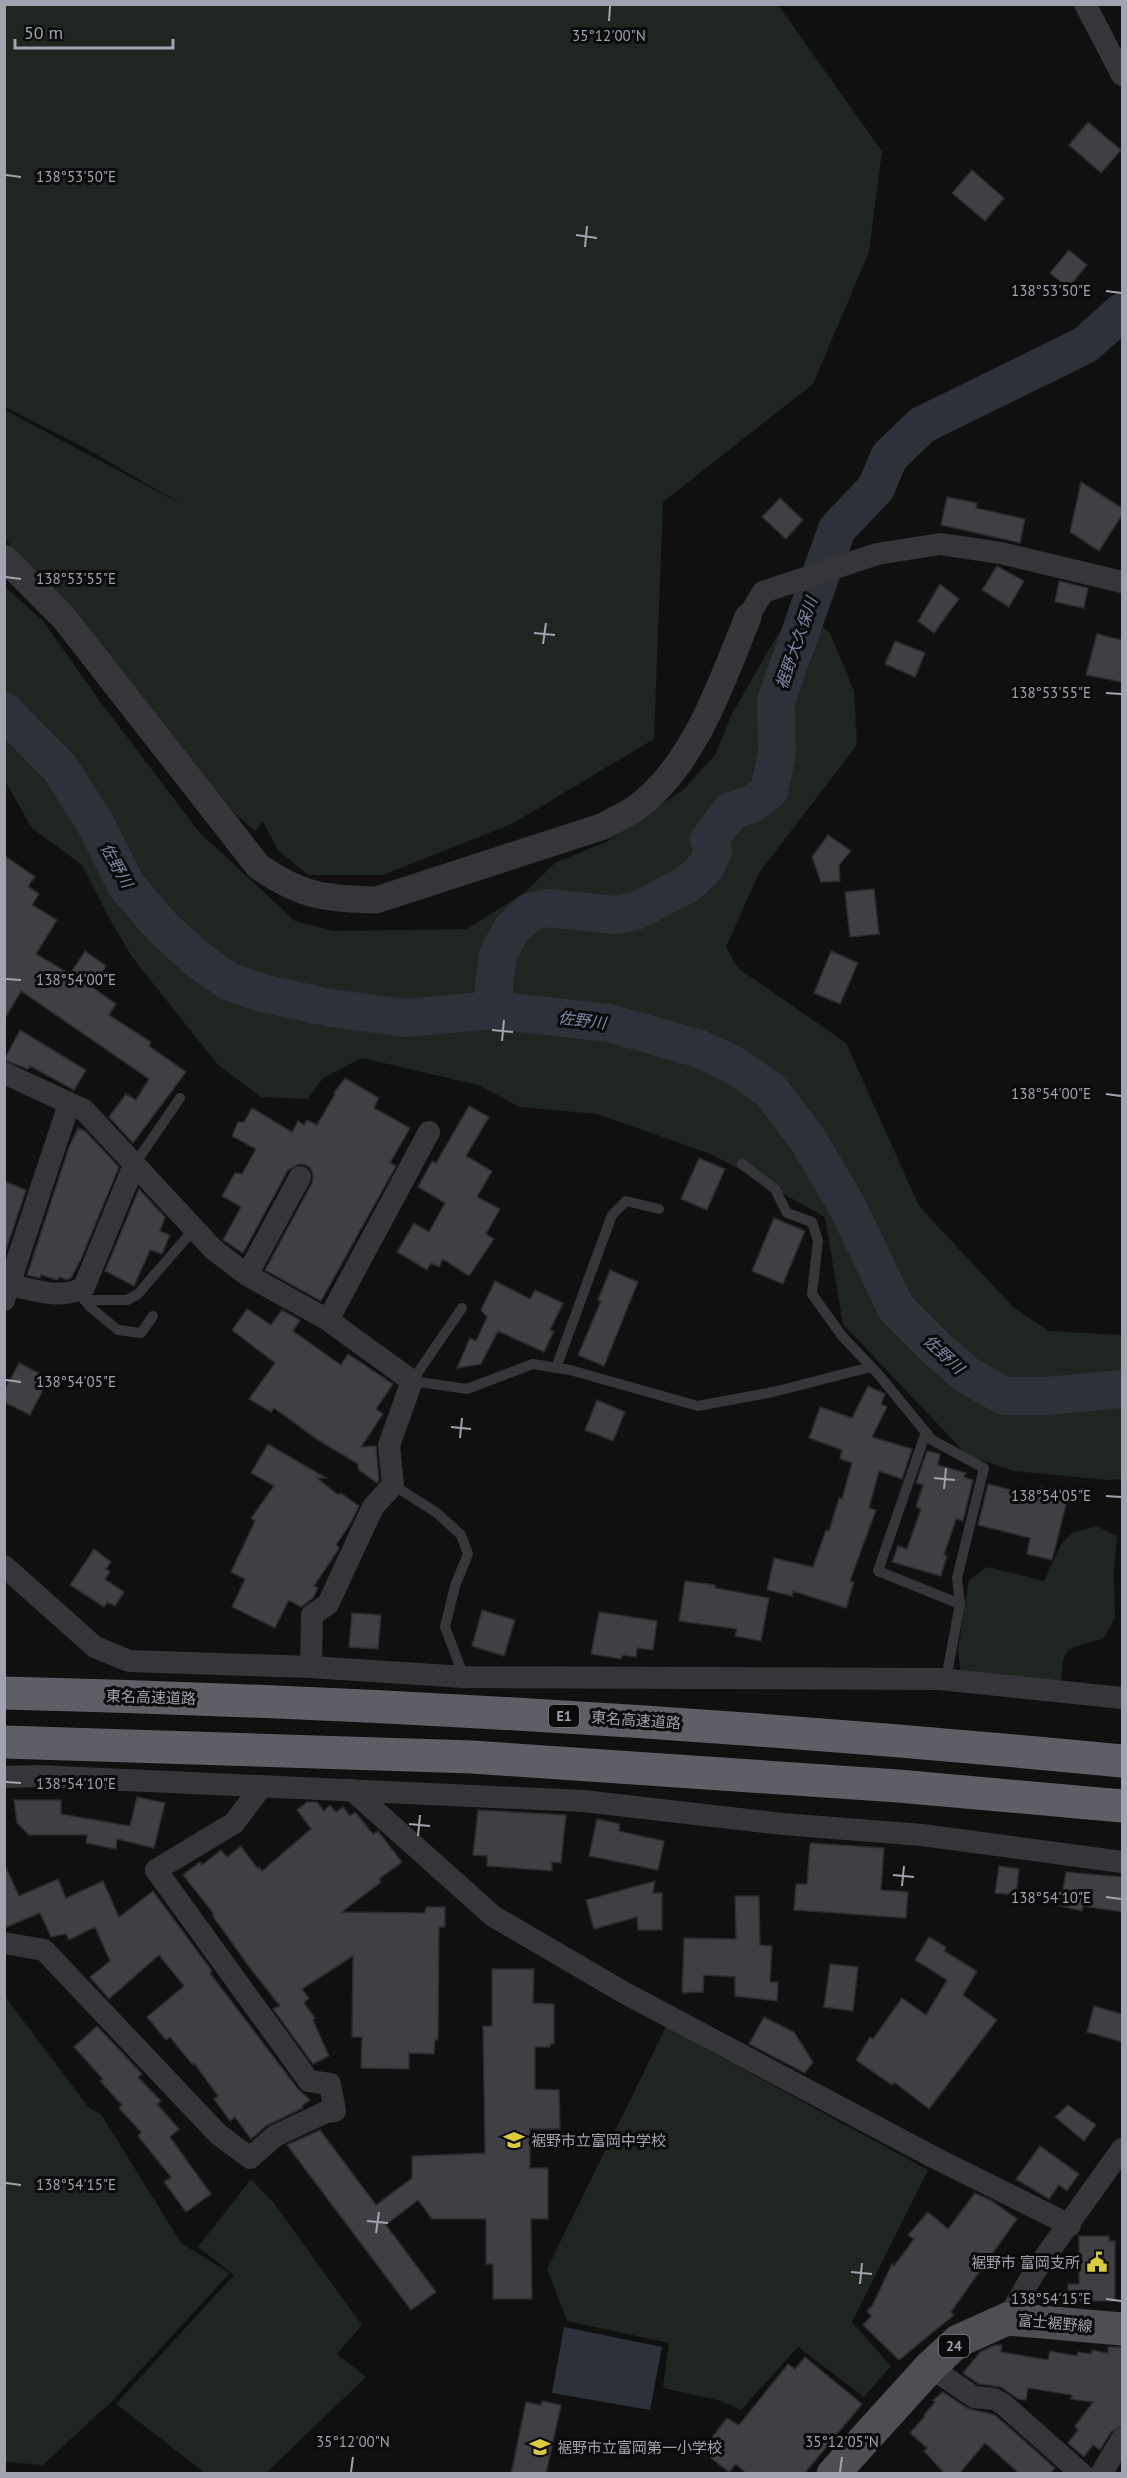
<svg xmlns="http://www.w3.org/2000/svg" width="1127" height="2478" font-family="'PT Sans','Noto Sans JP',sans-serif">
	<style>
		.green { fill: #1f2521 }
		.water { fill: #2d313a }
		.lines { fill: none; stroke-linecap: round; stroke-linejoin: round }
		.river { stroke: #2d313a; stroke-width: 38 }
		.building { fill: #3f3f44; stroke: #2b2a2d; stroke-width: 1.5 }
		.service { stroke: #36363a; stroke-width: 10 }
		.minor { stroke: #36363a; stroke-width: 22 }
		.tertiary { stroke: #36363a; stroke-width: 27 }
		.primary { stroke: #4e4e54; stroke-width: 33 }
		.motorway { stroke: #5e5e66; stroke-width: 33 }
		.ticks { fill: none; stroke: #a2a3b0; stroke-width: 2 }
		.labels { text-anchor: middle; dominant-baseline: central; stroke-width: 6; stroke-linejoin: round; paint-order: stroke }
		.shield { fill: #0b0b0c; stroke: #75757f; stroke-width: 1.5 }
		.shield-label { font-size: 14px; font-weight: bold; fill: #a2a3b0 }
		.street-label { font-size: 15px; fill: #a2a3b0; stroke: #0b0b0c }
		.poi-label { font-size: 15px; fill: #a2a3b0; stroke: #0b0b0c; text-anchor: start }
		.water-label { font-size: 16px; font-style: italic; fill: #7d89a8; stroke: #0b0b0c }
		.ticks-label { font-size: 15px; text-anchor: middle; fill: #a2a3b0; stroke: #0b0b0c; stroke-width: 6; stroke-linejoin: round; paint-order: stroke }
	</style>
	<rect width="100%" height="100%" fill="#101011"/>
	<path class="green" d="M5 5H778L882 151 869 252 813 384 663 502 654 739 512 824 383 875H308L278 850 263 822 255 831 178 763 5 538V410L183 505 85 448 5 407Z
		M4 586 44 622 99 700 200 833 295 921 333 931 467 929 524 893 555 863 606 842 684 789 715 755 732 714 778 634 806 615 830 633 854 691 857 745 759 873 726 947 738 968 846 1043 919 1206 1013 1307 1049 1331 1122 1335V1479L1108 1480 1014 1471 967 1455 843 1324 825 1217 711 1154 597 1114 520 1107 478 1085 362 1058 323 1078 308 1099 261 1097 217 1064 132 957 108 916 82 865 32 828 5 781Z
		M1097 1526 1117 1536 1114 1573 1115 1618 1103 1639C1061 1650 1064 1646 1061 1689L961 1675 958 1649 969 1580 987 1567 1044 1581 1062 1543 1074 1532Z
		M4 1995 89 2108 101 2114 181 2243 230 2273 111 2402 43 2465 5 2462Z
		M666 2027 928 2170 852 2322 891 2366 864 2397 798 2347 741 2410 721 2401 663 2388 669 2343 567 2321 547 2269Z
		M251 2179 273 2202 362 2325 337 2354 366 2377 266 2473H205L116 2404 234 2275 198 2247Z"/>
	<path class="water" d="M564 2327 662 2347 650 2410 552 2393Z"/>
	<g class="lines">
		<path class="river" d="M4 711 60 768 95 823 126 885 161 926 197 959 228 981 262 993 331 1008 405 1018 494 1010 609 1023 700 1049 734 1065 771 1091 808 1140 847 1206 896 1308 936 1348 967 1375 1004 1396H1046L1122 1389
			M494 1010V984L498 954 512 929 530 912 549 908 614 915 636 911 688 884 706 867 713 851 709 840 731 811 752 804 769 791 777 754 776 701 837 529 876 488 889 457 922 425 1085 345 1122 312"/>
	</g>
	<path class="building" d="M1088 122 1121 150 1101 173 1069 145Z
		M972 170 1004 198 985 221 952 193Z
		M1069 250 1087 265 1068 288 1050 273Z
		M1081 482 1122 508V515L1099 551 1070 532Z
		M947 497 977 503 976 508 1025 519 1020 543 941 525Z
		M780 498 803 520 786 539 762 517Z
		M997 566 1024 581 1009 607 982 590Z
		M1059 581 1088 588 1084 608 1055 602Z
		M940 584 959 599 934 633 918 621Z
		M1097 634 1122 640V682L1086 675Z
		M895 641 925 653 915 677 885 664Z
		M828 835 851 851 839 865 840 881 821 882 812 857Z
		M4 855 35 877 28 886 39 894 32 905 57 920 36 954 70 974 85 951 106 966 92 987 116 1004 109 1015 151 1042 149 1046 186 1072 133 1143 109 1117 126 1094 136 1100 149 1079 21 991 4 1020Z
		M874 889 879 934 850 937 845 892Z
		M831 951 858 963 840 1004 814 993Z
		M20 1030 86 1070 74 1090 30 1066 28 1069 4 1060Z
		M345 1078 379 1098 374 1108 410 1128 390 1163 396 1166 321 1301 265 1270 312 1183 313 1176 311 1169 306 1165 299 1164 288 1170 243 1253 223 1240 241 1207 222 1196 235 1173 242 1174 256 1149 232 1136 238 1122H244L252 1108 292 1132 298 1121 304 1125 307 1120 317 1125 335 1094 334 1093Z
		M469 1106 489 1117 466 1156 492 1171 477 1197 500 1209 486 1234 494 1239 469 1276 443 1259 439 1267 431 1263 427 1270 397 1252 414 1223 429 1232 445 1203 418 1187 432 1161 436 1163Z
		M78 1128 85 1131 119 1167 81 1259 71 1278 66 1280 60 1277 57 1280 41 1275 40 1278 27 1275 69 1147Z
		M699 1158 725 1169 707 1210 681 1199Z
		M4 1181 26 1190 4 1256Z
		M139 1189 165 1217 160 1231 170 1235 162 1254 150 1250 134 1286 105 1271Z
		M774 1218 805 1231 783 1284 752 1271Z
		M610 1270 638 1282 604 1366 578 1355 601 1301 598 1300Z
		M495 1281 530 1299 535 1290 563 1303 550 1330 554 1331 544 1352 498 1331 481 1364 457 1368 470 1338 476 1341 487 1317 481 1310Z
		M247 1309 271 1325 282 1310 300 1320 293 1331 341 1365 348 1354 393 1384 376 1409 383 1414 361 1447 376 1446 379 1480 377 1483 358 1469V1464L318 1440 274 1408 271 1412 249 1399 275 1363 232 1330Z
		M19 1363 49 1378 30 1415 4 1402V1391Z
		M868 1386 885 1394 881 1404 887 1407 872 1437 912 1449 902 1479 879 1471 869 1508 876 1510 850 1581 854 1582 846 1608 793 1591 792 1596 767 1590 774 1558 813 1567 826 1530 829 1531 839 1498 842 1499 852 1463 840 1459 842 1450 809 1438 820 1407 852 1418Z
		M597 1400 625 1412 613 1441 585 1430Z
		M268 1444 326 1478H317L337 1494H342L359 1506 350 1524 336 1545 339 1547 338 1550 314 1586 318 1588 313 1598 301 1607 289 1600 275 1628 232 1607 245 1579 231 1572 255 1521 251 1518 274 1486 251 1473Z
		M927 1451 940 1454 938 1465 966 1473 964 1477 973 1480 963 1521 956 1519 944 1555 947 1556 941 1576 892 1562 898 1546 907 1549 921 1509 916 1507 923 1485 916 1483Z
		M988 1484 1039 1497 1042 1487 1069 1493 1052 1560 1027 1554 1030 1538 978 1525Z
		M94 1549 111 1562 106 1569 110 1572 105 1579 124 1592 115 1606 107 1602 104 1607 70 1585Z
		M685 1581 715 1585V1588L769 1598 761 1641 735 1636 737 1629 679 1621Z
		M482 1610 515 1620 504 1656 472 1646Z
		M599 1612 657 1621 653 1650 637 1648 636 1657 622 1655 621 1659 591 1654Z
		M352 1613 381 1615 378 1649 349 1647Z
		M137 1797 165 1803 154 1848 117 1839 116 1849 86 1843 87 1835H29L17 1823 14 1800H61V1814L130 1826Z
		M307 1802H317L324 1811 330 1805 336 1812 343 1807 350 1816 355 1812 373 1834 378 1831 402 1862 379 1879 381 1882 342 1912 425 1913 426 1907H445V1927H439L438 2040H435L434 2054 409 2053V2069L361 2068 362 2037H352L353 1956 302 1989 309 1998 304 2003 315 2018 313 2020 329 2056 313 2064 273 2009 280 2006 250 1968 212 1915 214 1914 183 1875 200 1862 202 1865 221 1850 227 1857 241 1846 257 1868 259 1867 262 1871 311 1829 297 1810Z
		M478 1810 566 1815 561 1863 552 1862V1871L487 1866V1856L473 1855Z
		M597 1819 620 1824 619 1831 664 1841 658 1870 589 1856Z
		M810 1843 884 1848 881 1890 908 1892 906 1918 794 1910 796 1884H807Z
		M4 1863 19 1896 58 1879 66 1898 103 1881 119 1917 153 1891 212 1971 210 1973 298 2089 310 2100 302 2106 303 2108 266 2126 251 2139 235 2117 230 2121 214 2099 218 2096 194 2063 192 2064 170 2037 166 2040 147 2017 184 1986 159 1955 109 1999 90 1977 110 1961 95 1927 69 1940 66 1934 51 1937 40 1913 4 1928Z
		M999 1866 1019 1869 1016 1895 995 1893Z
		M1066 1872 1122 1877V1912L1083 1906 1082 1911 1060 1906Z
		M655 1881 653 1893H662V1930H638L637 1917 594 1929 586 1900Z
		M735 1896H759L760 1945 772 1946 770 1982H778L777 2001 735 1996V1977L704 1975 703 1992 682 1993 684 1938 736 1939Z
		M929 1937 946 1947 944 1951 977 1971 963 1995 997 2020 929 2109 894 2082 892 2085 856 2060 870 2037 873 2039 902 1998 926 2015 947 1980 915 1960Z
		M830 1964 858 1967 853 2011 824 2007Z
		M492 1969H534L533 2003 554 2004V2044H550V2047H535V2089L559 2090 560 2129H530V2168H548V2219H531L532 2299H493V2264H486V2219H432L418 2200 386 2225 436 2292 411 2310 287 2145 320 2130 376 2205 412 2178V2156L485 2153 483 2026H492Z
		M1094 2006 1122 2014V2042L1087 2032Z
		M764 2017 794 2032 813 2062 805 2073 749 2044Z
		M97 2026 142 2074 138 2077 161 2101 157 2104 179 2129 170 2137 211 2194 186 2212 164 2182 171 2177 138 2136 141 2132 119 2108 122 2105 100 2081 103 2079 74 2047Z
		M1068 2105 1096 2125 1084 2141 1055 2117Z
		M1040 2146 1079 2174 1067 2191 1059 2185 1049 2199 1016 2179Z
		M975 2193 992 2201 1017 2219 951 2312 954 2315 899 2360 863 2325 871 2316 867 2311 872 2306 892 2264 894 2266 914 2239 908 2235 928 2212 948 2229Z
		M1079 2236H1109V2241H1115V2301H1068V2284H1079Z
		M995 2345H1002L1001 2352 1048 2360 1050 2351 1077 2356 1078 2352 1091 2354 1092 2350 1108 2353V2347H1122V2426L1111 2432 1100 2450 1093 2445 1084 2457 1068 2443 1078 2430 1075 2426 1093 2402 1071 2399 1072 2395 1028 2388 1026 2400 1018 2399 1001 2387 979 2384 963 2373 980 2352Z
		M805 2357 862 2404 804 2474H747L736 2464 729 2472 711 2458 718 2447 710 2440 727 2418 739 2425 788 2364 795 2369Z
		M943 2392 967 2408 995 2415 1055 2468 1050 2474H1020L985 2443 959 2474H945L924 2451 927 2448 910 2433 925 2416 924 2415 935 2402 933 2400Z
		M542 2401 561 2405 546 2474H511L526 2402 541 2405Z"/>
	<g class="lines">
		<path class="service" d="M742 1164 775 1189 787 1213 812 1222 818 1241 812 1294 842 1336 879 1375 932 1440 984 1468 957 1578 960 1604 946 1679
			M134 1165 180 1098
			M82 1296 90 1307 118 1330 141 1333 153 1316
			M84 1300H127L138 1294 194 1229
			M462 1308 412 1381 467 1389 533 1364 570 1370 698 1406 773 1392 871 1367
			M556 1368 612 1215 626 1201 659 1209
			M926 1432 878 1571 960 1604
			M393 1485 437 1513 461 1535 468 1554 455 1586 445 1627 464 1677"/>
		<path class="minor" d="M1085 4 1122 75
			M748 617 763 592 877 554 940 544 1001 553 1122 582
			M4 1073 84 1110 213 1249 247 1275 328 1320 412 1381 389 1445 393 1485 373 1507 328 1604 312 1615 311 1667
			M247 1275 300 1177
			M9 1285C33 1289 62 1301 84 1287L134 1165
			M4 1300 69 1104
			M328 1320 429 1132
			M4 1566 95 1647 129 1661 311 1667 464 1677 940 1679 1122 1698
			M4 1777 39 1776 583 1801 783 1824 922 1835 1122 1862
			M352 1790 493 1916 623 1992 935 2158 1070 2225
			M4 1943 44 1950 218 2134 250 2158 275 2136 326 2112 335 2111 330 2084 309 2081 156 1870 234 1823 262 1786
			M1007 2319 1035 2271 1122 2149
			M930 2367 974 2397 994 2399 1003 2404 1082 2474
			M1101 2474 1122 2439"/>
		<path class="tertiary" d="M4 558 64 618 258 866C301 896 325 899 376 900L604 826C614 820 626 815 636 808 694 766 722 681 748 617"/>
		<path class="primary" d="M833 2474 930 2367 958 2341 1007 2319 1122 2329"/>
		<path class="motorway" d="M4 1693C378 1702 750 1725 1122 1761
			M4 1742 472 1757 898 1786 1122 1806"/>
	</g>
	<path class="ticks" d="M609 21 610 6M6 175 21 177M576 235 597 238M585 247 587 226M1106 291 1121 293M6 577 21 579M534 633 555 635M543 644 546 623M1106 693 1121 694M6 979 21 980M492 1030 513 1032M502 1041 504 1020M1106 1094 1121 1096M6 1380 21 1382M451 1427 471 1429M460 1438 462 1418M934 1478 955 1480M944 1489 946 1468M1106 1496 1121 1497M6 1782 21 1783M409 1824 430 1826M418 1836 420 1815M893 1875 914 1877M902 1886 904 1866M1106 1897 1121 1899M6 2183 21 2185M367 2221 388 2223M376 2233 379 2212M851 2272 872 2274M860 2284 862 2263M1106 2299 1121 2301M351 2472 353 2457M840 2472 842 2457"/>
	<defs>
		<g id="school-bare" transform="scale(1.62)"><path d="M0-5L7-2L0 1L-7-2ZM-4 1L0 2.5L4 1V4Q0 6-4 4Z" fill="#dbcc3e" stroke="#0b0b0c" stroke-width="2.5" paint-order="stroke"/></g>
		<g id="civic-bare" transform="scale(1.62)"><path d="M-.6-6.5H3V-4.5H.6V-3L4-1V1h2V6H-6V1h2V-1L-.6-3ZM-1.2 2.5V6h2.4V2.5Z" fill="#dbcc3e" stroke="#0b0b0c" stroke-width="2.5" paint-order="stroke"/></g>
	</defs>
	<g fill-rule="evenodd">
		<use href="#school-bare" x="514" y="2140"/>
		<use href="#civic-bare" x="1097" y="2262"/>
		<use href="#school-bare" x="540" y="2447"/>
	</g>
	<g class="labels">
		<g class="shield">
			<rect x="549" y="1705" width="30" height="22" rx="4.5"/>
			<rect x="939" y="2335" width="30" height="22" rx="4.5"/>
		</g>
		<g class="shield-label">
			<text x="564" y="1716">E1</text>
			<text x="954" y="2346">24</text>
		</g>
		<g class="street-label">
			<text transform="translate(151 1697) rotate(2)">東名高速道路</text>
			<text transform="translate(636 1720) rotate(4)">東名高速道路</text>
			<text transform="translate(1055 2323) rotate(5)">富士裾野線</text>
		</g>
		<g class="poi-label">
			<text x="531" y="2140">裾野市立富岡中学校</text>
			<text x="1080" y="2262" text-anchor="end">裾野市 富岡支所</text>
			<text x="557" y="2447">裾野市立富岡第一小学校</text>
		</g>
		<g class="water-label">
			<text transform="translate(796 643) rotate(-71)">裾野大久保川</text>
			<text transform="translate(117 865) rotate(61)">佐野川</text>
			<text transform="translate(582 1020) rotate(7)">佐野川</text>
			<text transform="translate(944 1354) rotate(43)">佐野川</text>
		</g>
	</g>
	<g class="ticks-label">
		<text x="609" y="41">35°12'00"N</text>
		<text x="76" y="182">138°53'50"E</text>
		<text x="1051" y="296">138°53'50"E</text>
		<text x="76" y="584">138°53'55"E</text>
		<text x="1051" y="698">138°53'55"E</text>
		<text x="76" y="985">138°54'00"E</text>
		<text x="1051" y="1099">138°54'00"E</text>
		<text x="76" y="1387">138°54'05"E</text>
		<text x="1051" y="1501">138°54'05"E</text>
		<text x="76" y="1789">138°54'10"E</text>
		<text x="1051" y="1903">138°54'10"E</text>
		<text x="76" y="2190">138°54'15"E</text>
		<text x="1051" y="2304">138°54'15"E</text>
		<text x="353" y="2447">35°12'00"N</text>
		<text x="842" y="2447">35°12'05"N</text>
	</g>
	<rect width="1127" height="2478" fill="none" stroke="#a2a3b0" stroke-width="12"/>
	<path d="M15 39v9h158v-9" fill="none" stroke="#a2a3b0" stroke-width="3"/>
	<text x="24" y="39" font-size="18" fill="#a2a3b0" stroke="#0b0b0c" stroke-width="4.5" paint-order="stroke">50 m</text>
</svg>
